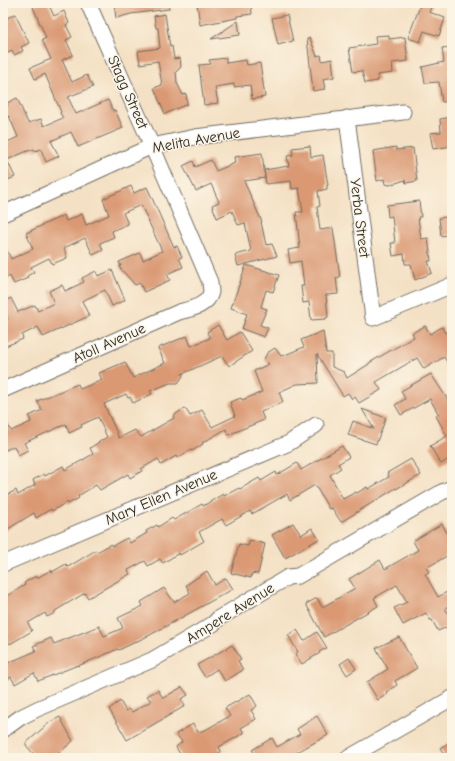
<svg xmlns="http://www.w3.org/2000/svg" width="455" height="761" font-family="'Comic Neue',sans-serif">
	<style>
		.building { fill: #da9973 }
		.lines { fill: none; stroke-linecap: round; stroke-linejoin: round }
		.minor-casing { stroke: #716b61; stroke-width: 17 }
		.minor { stroke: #fff; stroke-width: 15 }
		.labels { text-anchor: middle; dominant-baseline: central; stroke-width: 3; stroke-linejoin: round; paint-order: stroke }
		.street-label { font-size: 15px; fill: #2b2b2b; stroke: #fcf5e5 }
	</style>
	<rect width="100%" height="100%" fill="#fcf5e5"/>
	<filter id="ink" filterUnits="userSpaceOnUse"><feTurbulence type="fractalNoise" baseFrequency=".025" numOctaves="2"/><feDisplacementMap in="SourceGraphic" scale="8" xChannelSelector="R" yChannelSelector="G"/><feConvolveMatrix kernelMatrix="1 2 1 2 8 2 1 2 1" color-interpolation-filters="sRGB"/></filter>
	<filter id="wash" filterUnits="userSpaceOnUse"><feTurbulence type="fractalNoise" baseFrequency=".012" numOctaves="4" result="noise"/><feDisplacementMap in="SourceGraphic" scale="16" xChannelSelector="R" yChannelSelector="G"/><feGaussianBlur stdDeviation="0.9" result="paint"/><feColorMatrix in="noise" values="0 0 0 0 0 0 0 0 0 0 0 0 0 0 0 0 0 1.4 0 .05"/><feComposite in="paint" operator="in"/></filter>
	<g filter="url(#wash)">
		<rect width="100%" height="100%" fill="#f4e1c5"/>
		<g id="blocks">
			<path class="building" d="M40 3H48L54 16 64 11 69 23 66 25 72 37 66 40 73 55 62 60 72 82 87 75 93 87 68 97 76 114 108 100 113 111 115 110 123 128 78 147 71 132 51 141 59 156 46 162 41 149 35 151 34 149 25 152 7 160 15 177 3 182V144L18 137 9 116 3 119V108L8 105 7 103 17 98 28 123 41 119 44 126 63 118 60 113 61 112 45 74 35 79 30 68 51 59 42 40 46 38 33 7Z
				M114 3H168L169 9 131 14 116 18Z
				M197 3H251L252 14 237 16V18L200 25Z
				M421 3 432 5 429 12 445 18 439 36 424 31 420 42 408 38Z
				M15 14 29 43 21 47 23 51 14 55 12 51 3 55V20Z
				M165 14 170 47 172 46 174 59 180 58 181 67 176 72 177 83 183 95 186 94 187 104 165 114 154 88 162 85 158 61 140 64 138 51 160 48 158 28H156L154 16Z
				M287 15 293 41 278 45 272 18Z
				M238 21 240 35 211 39Z
				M389 35V39L405 37 408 61 392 63 393 73 377 75 378 81 365 83 362 71 353 72 349 48 376 44 375 36Z
				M310 38 317 56 321 55 322 61 332 59 334 77 323 79 325 89 313 91 307 39Z
				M452 47V101L442 102 439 82 425 83 422 67 444 62 442 48Z
				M226 58V63L246 60 247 65 260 63 265 97 252 99 250 85 234 87V84L215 87 218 103 204 105 199 65 211 64 209 60Z
				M452 117V146L433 149 430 133 441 132 440 119Z
				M310 146 311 157 323 155 328 185H327V189L318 191 320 206 317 207 320 230 333 228 340 277 336 278 338 294 326 295 328 317 326 318V319L311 320 309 302 303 303 301 286H304L301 261 290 263 288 250 300 248 296 212H303L299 188 292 189 291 181 266 184 264 170 289 166 287 156 293 155 292 148Z
				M396 147V150L413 148 417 181 406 183 405 180 390 185 385 184 384 179 377 181 373 151Z
				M262 153 265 178 244 181 262 222H261L266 245 272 244 277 256 238 266 235 255 251 251 245 223 238 225 232 211 217 218 212 205 219 202 211 184 196 191 183 166 193 161 195 167 211 160 216 171 235 163 234 157Z
				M131 186 134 193 147 187 174 247 177 246 182 257 179 258 183 267 167 274 170 280 144 292 140 283 135 285 119 267 121 266 119 262 140 253 143 260 162 251 141 205 123 213 128 224 112 231 114 237 100 243 103 250 93 255 85 238 64 248 67 258 52 264 49 258 31 267 34 272 27 276 28 278 14 284 10 276 6 278 3 272V242L11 259 33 249 26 233 64 215 66 221 82 214 86 225 109 215 103 199Z
				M419 201 421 217H418L421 239 428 238 431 261H428L432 273 415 280 411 264H405L404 254 393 256 391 243H395L392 216 388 217 387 205Z
				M452 216V234L441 236 439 218Z
				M246 265 279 275 273 292 266 290 261 307 267 309 260 325 268 328 264 337 242 329 247 314 231 308Z
				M112 270 125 300 112 306 105 290 82 301 89 316 43 337 38 327 22 335 23 339 3 347V321L8 319 3 309V302L11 298 18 312 35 305 38 311 54 303 49 291 62 285 65 291 84 282 82 278 96 271 98 276Z
				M218 325 227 340 240 332 252 351 229 366 222 356 182 374 183 376 178 383H170L150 391 152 394 133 403 130 397 128 398 126 394 104 404 119 438 135 430 141 437 174 418 173 416 185 408 190 416 202 410 212 427 235 416 230 402 241 398 242 400 262 392 254 371 269 364 264 359 267 353 275 348 281 356 285 355 304 347 301 340 323 331 326 353H332V367L344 372 347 378 369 364V363L414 337 412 333 425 326 430 334 442 327 445 333 452 329V371L444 357 424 369 417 358 376 382 381 390 359 403 355 397 352 399 348 393 343 396 317 354 318 383 297 384 279 392 283 402 261 412 264 420 228 435 226 429 202 443 203 444 192 451 191 450 177 458 176 456 161 465 158 459 141 469 142 471 130 478 128 474 100 490 96 485 78 496 79 498 68 504 67 502 52 511 51 509 36 518 34 513 3 532V497L16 490 18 495 35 485 33 480 44 474 45 476 63 466 65 470 93 454 90 448 107 437 98 417 81 425 82 427 69 433 66 424 24 443 28 450 18 455 14 446 6 450 3 444V415L11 431 31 422 29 416 42 410 37 401 78 384 80 389 102 380 99 373 125 362 133 378 165 363 158 348 187 336 191 346 210 338 207 332Z
				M431 374 452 406V457L441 464 430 446 447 436 436 416 439 415 430 399 401 415 395 405 405 399 401 391Z
				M362 409 386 418 376 444 348 435 353 421 374 429Z
				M342 446 349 457 338 464 341 468 330 475 343 499 356 492 357 493 367 487 368 489 389 477 387 473 411 459 421 475 396 489V488L341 522 332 508 329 509 315 485 290 500 287 494 252 514 250 511 226 525 222 519 199 532 204 541 180 555 179 553 163 563 160 559 148 566 145 561 128 570 130 574 88 598 85 593 55 611V613L47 617 45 613 28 623 32 631 10 644 5 636 7 635 3 629V598L25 585 24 583 36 576 37 578 51 570 52 572 66 564 68 567 96 550 97 552 111 544 112 546 127 538 130 543 147 533 146 531 157 525 158 527 172 518 174 520 202 504 203 506 223 494 224 496 239 488 240 489 259 478 261 481 276 472 277 475 297 463 301 470Z
				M293 523 301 535 312 528 319 539 285 558 272 535Z
				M442 524 447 533 452 531V553L426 568 429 572 425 574 438 597 452 589V604L445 608 452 620V625L438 631 432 620H430L426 613 403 625 394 608 407 602 397 585 374 598 378 606 324 637 306 604 317 598 322 607 337 599 355 588 349 579 380 560 385 569 406 557 418 550 413 541Z
				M250 540 265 544 258 574 252 573 251 578 231 573 239 544 248 546Z
				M207 571 215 585 226 578 233 589 150 635 119 650 118 649 78 666V665L38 681 34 673 15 684 11 677 3 682V665L36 651 33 646 51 638 54 644 99 626 104 636 123 628 118 618 143 606 141 602 164 588 174 602 190 593 186 585Z
				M297 630 304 641 317 632 327 648 319 652 320 653 302 664 295 654 298 652 288 635Z
				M399 637 417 668 395 681 397 685 386 692 388 694 378 700 367 682 388 669 376 648Z
				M232 645 241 659 238 661 243 670 225 681 217 669 205 677 197 665Z
				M349 658 356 669 347 675 340 664Z
				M182 687 188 695 181 699 185 706 127 740 109 709 120 701 126 711 129 709 132 712 151 701 147 696 158 690 163 698Z
				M250 694 257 706 251 710 256 719 241 728 244 733 219 747 221 752 211 758H182L176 747 182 742 176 734 193 724 198 732 205 730 230 716 225 708Z
				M317 716 328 735 292 755 294 758H257L252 750 272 738 277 747 300 734 297 729Z
				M60 717 73 741 53 758H37L25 744 50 722Z
				M452 741V758H446L440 748Z"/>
		</g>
	</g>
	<g filter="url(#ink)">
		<use href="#blocks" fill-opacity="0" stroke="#716b61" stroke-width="1"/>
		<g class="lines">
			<g class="minor-casing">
				<path id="minor" d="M347 118 373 318 452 285
					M3 214 152 146 195 137 403 112
					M3 390 179 312C190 309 208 306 211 292 211 289 210 285 210 282L152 146 88 3
					M3 564 289 443 316 425
					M3 730 21 717 37 709 152 660 213 624 219 618 288 577 298 576 442 492 452 488
					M348 758 452 698"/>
			</g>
			<use href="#minor" class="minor"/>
		</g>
	</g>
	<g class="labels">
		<g class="street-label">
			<text transform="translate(128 92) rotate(66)">Stagg Street</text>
			<text transform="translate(196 140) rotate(-10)">Melita Avenue</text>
			<text transform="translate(360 218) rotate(83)">Yerba Street</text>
			<text transform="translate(109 343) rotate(-24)">Atoll Avenue</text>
			<text transform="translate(161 497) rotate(-23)">Mary Ellen Avenue</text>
			<text transform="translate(230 613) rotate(-32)">Ampere Avenue</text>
		</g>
	</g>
	<rect width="455" height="761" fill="none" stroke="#fcf5e5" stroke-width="16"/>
</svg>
